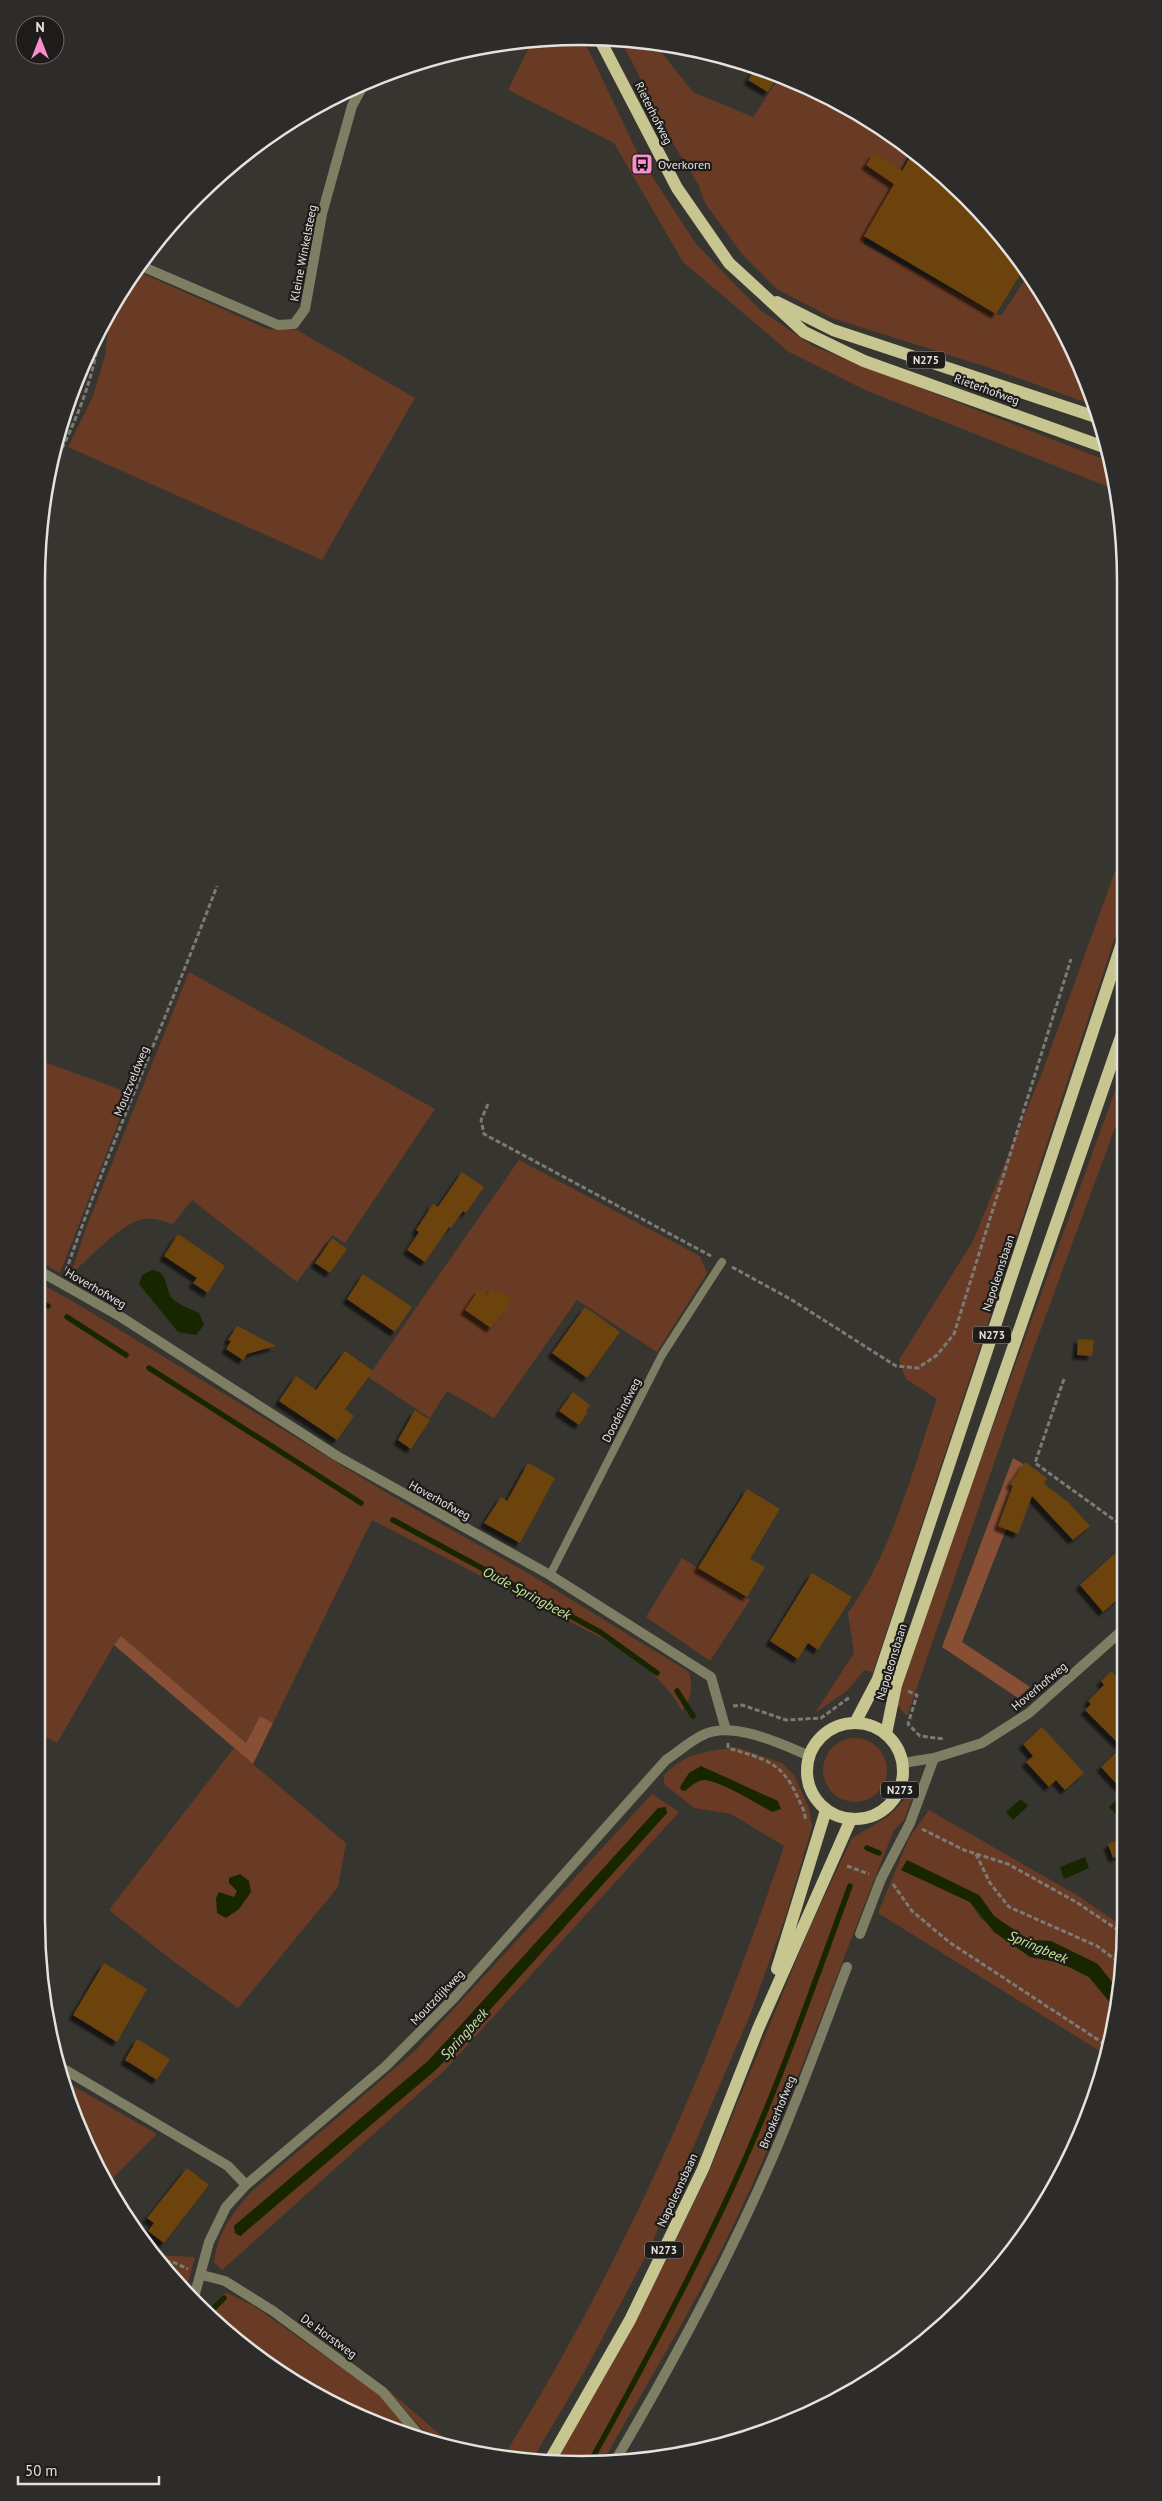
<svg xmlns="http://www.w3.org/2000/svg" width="1162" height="2501" font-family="'PT Sans',sans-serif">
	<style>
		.green { fill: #693b25; fill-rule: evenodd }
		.forest { fill: #875035 }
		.water { fill: #182600 }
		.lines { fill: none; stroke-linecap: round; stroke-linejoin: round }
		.stream { stroke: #182600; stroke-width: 5.5 }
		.building { fill: #6c4311; filter: url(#shadow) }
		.path { stroke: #7c7a75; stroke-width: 3; stroke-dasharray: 5 2.5; stroke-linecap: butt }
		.lane { stroke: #7e7e64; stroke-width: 8 }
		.street { stroke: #7e7e64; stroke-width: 10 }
		.primary { stroke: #c7c590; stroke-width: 12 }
		.labels { text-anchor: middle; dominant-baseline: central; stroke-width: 4.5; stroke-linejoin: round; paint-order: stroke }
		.shield { fill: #1e1c1a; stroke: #a9a7a4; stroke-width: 1 }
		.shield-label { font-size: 11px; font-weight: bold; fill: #e4e2df }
		.street-label { font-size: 12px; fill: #e4e2df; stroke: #1e1c1a }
		.poi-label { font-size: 12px; fill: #e4e2df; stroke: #1e1c1a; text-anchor: start }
		.water-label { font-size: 14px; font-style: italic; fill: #c7e894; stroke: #1e1c1a }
		.rim { fill: none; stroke: #e4e2df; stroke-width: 2.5 }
	</style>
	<defs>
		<filter id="shadow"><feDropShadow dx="-4.5" dy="4.5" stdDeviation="1" flood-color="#0009"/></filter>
	</defs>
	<rect width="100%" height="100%" fill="#37352f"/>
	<path class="green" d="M580 36 590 53 639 156 696 244 760 310 813 346 1108 461 1116 490 865 390 789 352 683 262 614 143 508 90 532 41Z
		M620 40 654 43 693 92 753 117 781 75 789 78 912 149 863 244 1001 316 1028 275 1084 372 1093 405 990 368 832 318 777 289 742 254 705 203 698 184 661 124 636 69Z
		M135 270 267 329 297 330 415 398 322 560 68 447 93 396 105 356 110 312Z
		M1122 852V916L873 1672 864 1670 848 1690 815 1713 854 1653 848 1613C893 1550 912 1471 937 1399L906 1379 899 1360 973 1241 1043 1070Z
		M189 972 435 1109 345 1243 332 1235 297 1282 192 1200 173 1224C163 1221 152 1217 142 1219 118 1226 90 1258 71 1274L86 1228Z
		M36 1059 130 1093 60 1273 36 1260Z
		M1123 1069V1106L1032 1353 907 1716 895 1703 946 1555Z
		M519 1160 700 1256 707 1273 657 1352 577 1300 494 1418 447 1391 430 1418 368 1377Z
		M36 1281 79 1305 390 1495 531 1575 689 1672C693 1689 692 1696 682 1711 667 1683 643 1664 617 1646L372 1520 273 1723 260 1716 246 1743 121 1637 114 1645 57 1743 36 1732Z
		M682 1558 750 1600 710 1661 646 1617Z
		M823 1770a32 32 0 1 1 64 0a32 32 0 1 1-64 0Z
		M736 1747 782 1763 794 1775 809 1808 812 1827 786 1915 750 2015 648 2252 587 2367 532 2460 503 2457C622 2266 713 2059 784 1846L731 1814 694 1808 664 1784V1775C686 1752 706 1752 736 1747Z
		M234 1748 346 1843 338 1887 238 2008 169 1958 109 1910Z
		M917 1786 904 1820 894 1830C845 1951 802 2075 748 2194 706 2287 652 2375 602 2463L581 2465 555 2462 634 2324 709 2172 810 1927 852 1838 889 1816Z
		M652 1794 679 1812 445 2070 222 2270 214 2262C218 2232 233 2212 253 2190L415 2051ZM428 2061 282 2200 241 2236 235 2233 234 2226Z
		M929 1810 1080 1897 1125 1928 1119 1992 1107 1975 1051 1941 1031 1940 1023 1936 994 1916 979 1895 902 1870 970 1902 980 1918 1030 1956 1061 1963 1089 1977 1117 2011 1115 2026 1106 2055 878 1913 909 1838Z
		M61 2079 157 2134 106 2185 65 2095Z
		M154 2255 195 2257 185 2293 168 2275 177 2270 174 2265 163 2268Z
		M227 2293 254 2306 380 2395 416 2438 308 2392 222 2330 206 2314 222 2295Z
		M386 2388 458 2450 434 2443Z"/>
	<path class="forest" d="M1013 1458 1030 1468 962 1642 1030 1687 1018 1698 942 1647Z
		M121 1636 246 1743 260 1716 273 1723 253 1764 114 1645Z"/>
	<path class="water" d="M152 1270C171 1272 163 1291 174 1300 181 1306 191 1309 199 1313L204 1325 196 1335 178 1332 139 1284 142 1275Z
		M701 1766 778 1801 781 1809 772 1812C756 1803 722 1782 705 1780 697 1780 691 1786 685 1791L681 1790 680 1787 689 1773Z
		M1021 1799 1028 1806 1013 1820 1006 1812Z
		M1118 1799 1125 1807V1824L1109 1807Z
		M666 1807 667 1813 437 2069 240 2236 235 2233 234 2226 428 2061 658 1808Z
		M1085 1857 1089 1868 1064 1879 1060 1867Z
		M907 1860 979 1895 994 1916 1023 1936 1031 1940 1051 1941 1098 1964 1119 1992 1117 2011 1089 1977 1061 1963 1030 1957 994 1932 970 1902 901 1870Z
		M240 1874 249 1881 251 1892 239 1909 226 1918 217 1913 216 1898 219 1892 234 1897 237 1891 229 1883V1878Z"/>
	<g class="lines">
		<path class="stream" d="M36 1301 48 1306
			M67 1317 126 1355
			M149 1368 361 1503
			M393 1520 600 1632 657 1673
			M677 1691 693 1716
			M867 1848 879 1853
			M207 2315 224 2298
			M589 2464C637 2378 683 2292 725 2203 774 2100 811 1992 850 1886"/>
	</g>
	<path class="building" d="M756 68 779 74 768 92 748 80Z
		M914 150 1013 249 1024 268 996 314 864 236 894 184 866 165 874 153 902 171Z
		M462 1172 484 1187 466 1213 463 1211 451 1228 449 1227 425 1262 407 1250 419 1232 416 1230 433 1204 438 1207Z
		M178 1234 225 1266 208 1293 193 1283 197 1278 164 1256Z
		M332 1238 347 1249 330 1273 315 1263Z
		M363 1274 412 1307 395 1332 347 1299Z
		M479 1289 488 1295 491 1289 511 1296 507 1308 491 1328 465 1310Z
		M585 1307 620 1332 587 1378 552 1353Z
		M237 1326 276 1346 247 1354 243 1360 226 1349 231 1341 228 1340Z
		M1078 1339 1094 1340 1092 1356 1077 1355Z
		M345 1351 373 1371 345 1409 354 1416 337 1440 279 1401 296 1376 316 1390Z
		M573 1392 590 1405 586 1411 588 1412 579 1425 559 1411Z
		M415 1410 430 1420 411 1449 398 1440Z
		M1025 1462 1047 1478 1044 1484 1068 1502 1090 1526 1073 1540 1032 1496 1018 1534 998 1526 1013 1486 1010 1484Z
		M528 1463 555 1478 520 1543 484 1523 501 1497 507 1501Z
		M747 1489 780 1509 750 1559 765 1567 747 1597 698 1568Z
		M1124 1545 1125 1593 1103 1612 1080 1585Z
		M812 1573 852 1597 818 1650 808 1643 798 1659 770 1641Z
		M1125 1670V1793L1101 1767 1122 1747 1085 1710 1091 1704 1088 1701 1104 1685 1101 1681 1111 1671 1117 1677Z
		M1042 1727 1084 1773 1065 1790 1056 1780 1049 1787 1026 1762 1033 1756 1023 1744Z
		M1125 1837 1126 1853 1113 1858 1108 1844Z
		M104 1963 147 1989 117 2042 73 2015Z
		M137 2039 170 2059 157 2080 125 2060Z
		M187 2168 209 2185 164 2243 148 2231 154 2223 147 2218Z"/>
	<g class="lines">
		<path class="path" d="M46 482C69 434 94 386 99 332
			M488 1104 481 1120 484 1134 711 1256
			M732 1267 792 1300 896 1366 918 1368 937 1355 954 1334 1071 959
			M66 1271C111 1141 168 1015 217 886
			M1064 1379 1035 1463 1124 1527
			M908 1691 917 1695 908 1724 920 1736 944 1739
			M733 1706 742 1705 786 1720 821 1718 850 1697
			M728 1743V1748C764 1759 782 1761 798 1798 801 1805 806 1813 805 1820
			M922 1829 964 1850 1008 1864 1076 1902 1124 1934
			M976 1854 990 1883 1009 1907 1097 1946 1121 1964
			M847 1866 869 1874
			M893 1884 912 1911 949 1942 1109 2047
			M158 2260 173 2262 188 2269"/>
		<path class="lane" d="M550 1575 662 1355 722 1262"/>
		<path class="street" d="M139 265 278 325 294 324 305 309 322 214 352 106 365 82
			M36 1269 121 1317 337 1456 550 1575 711 1677 726 1730
			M903 1763 934 1758 982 1743 1029 1713 1125 1628
			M860 1934 881 1879 910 1823 934 1758
			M57 2065 228 2166 246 2185
			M202 2275 225 2281 273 2311 383 2392 423 2440
			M193 2301 209 2242 226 2207 246 2185 386 2066 453 1999 666 1760C678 1752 689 1742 701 1736 732 1719 780 1744 810 1756
			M614 2463C674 2361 731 2256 777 2147 802 2088 824 2027 847 1967"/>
		<path class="primary" d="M599 38 677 188 729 263 804 332 864 361 1104 447
			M777 302 833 330 1096 417
			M855 1723 878 1679 1122 943
			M807 1771a48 48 0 1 1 96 0a48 48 0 1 1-96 0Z
			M886 1734 896 1685 1123 1031
			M777 1969 826 1810
			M549 2462 630 2320 703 2169 758 2029 851 1819"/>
	</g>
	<defs>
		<g id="bus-square" transform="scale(1.125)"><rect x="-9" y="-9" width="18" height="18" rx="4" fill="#f98fca" stroke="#1e1c1a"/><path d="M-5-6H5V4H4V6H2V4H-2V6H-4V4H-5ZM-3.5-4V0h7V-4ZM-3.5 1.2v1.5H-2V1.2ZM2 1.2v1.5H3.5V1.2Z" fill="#111"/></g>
	</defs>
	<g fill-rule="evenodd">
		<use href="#bus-square" x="642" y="164"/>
	</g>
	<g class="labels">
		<g class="shield">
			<rect x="907" y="351.5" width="38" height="17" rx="4"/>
			<rect x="973" y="1326.5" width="38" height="17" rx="4"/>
			<rect x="881" y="1781.5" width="38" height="17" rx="4"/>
			<rect x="645" y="2241.5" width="38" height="17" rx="4"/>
		</g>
		<g class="shield-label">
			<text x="926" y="360">N275</text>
			<text x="992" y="1335">N273</text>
			<text x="900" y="1790">N273</text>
			<text x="664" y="2250">N273</text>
		</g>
		<g class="street-label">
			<text transform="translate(654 113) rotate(63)">Rieterhofweg</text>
			<text transform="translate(303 253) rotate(-79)">Kleine Winkelsteeg</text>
			<text transform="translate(987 389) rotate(20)">Rieterhofweg</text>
			<text transform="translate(131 1081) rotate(-68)">Moutzveldweg</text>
			<text transform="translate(998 1273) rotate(-72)">Napoleonsbaan</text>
			<text transform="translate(96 1288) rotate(30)">Hoverhofweg</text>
			<text transform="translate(621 1410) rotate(-63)">Doodeindweg</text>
			<text transform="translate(440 1500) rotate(29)">Hoverhofweg</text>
			<text transform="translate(891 1662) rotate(-73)">Napoleonsbaan</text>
			<text transform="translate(1039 1686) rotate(-40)">Hoverhofweg</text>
			<text transform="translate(437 1997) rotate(-46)">Moutzdijkweg</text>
			<text transform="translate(777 2112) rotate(-68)">Brookerhofweg</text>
			<text transform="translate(677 2190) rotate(-65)">Napoleonsbaan</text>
			<text transform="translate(329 2336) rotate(36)">De Horstweg</text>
		</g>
		<g class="poi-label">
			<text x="658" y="164">Overkoren</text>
		</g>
		<g class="water-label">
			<text transform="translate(527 1593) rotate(28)">Oude Springbeek</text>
			<text transform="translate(1038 1947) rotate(23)">Springbeek</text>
			<text transform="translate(464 2034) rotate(-48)">Springbeek</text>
		</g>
	</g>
	<path d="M0 0H1162V2501H0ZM581 45H581A536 536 0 0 1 1117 581V1920A536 536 0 0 1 581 2456H581A536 536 0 0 1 45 1920V581A536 536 0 0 1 581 45Z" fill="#2e2c2a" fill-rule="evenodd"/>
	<path class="rim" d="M581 45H581A536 536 0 0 1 1117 581V1920A536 536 0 0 1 581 2456H581A536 536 0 0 1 45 1920V581A536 536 0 0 1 581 45Z"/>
	<g transform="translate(40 40)"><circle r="24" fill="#1e1c1a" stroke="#6d6b69"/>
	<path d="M0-4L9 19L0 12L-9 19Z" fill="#f98fca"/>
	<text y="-8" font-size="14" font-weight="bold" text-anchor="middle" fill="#e4e2df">N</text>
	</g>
	<path d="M18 2476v8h141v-8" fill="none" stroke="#e4e2df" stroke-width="2.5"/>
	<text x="25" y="2476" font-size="15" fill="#e4e2df" stroke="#1e1c1a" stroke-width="4" paint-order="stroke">50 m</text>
</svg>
